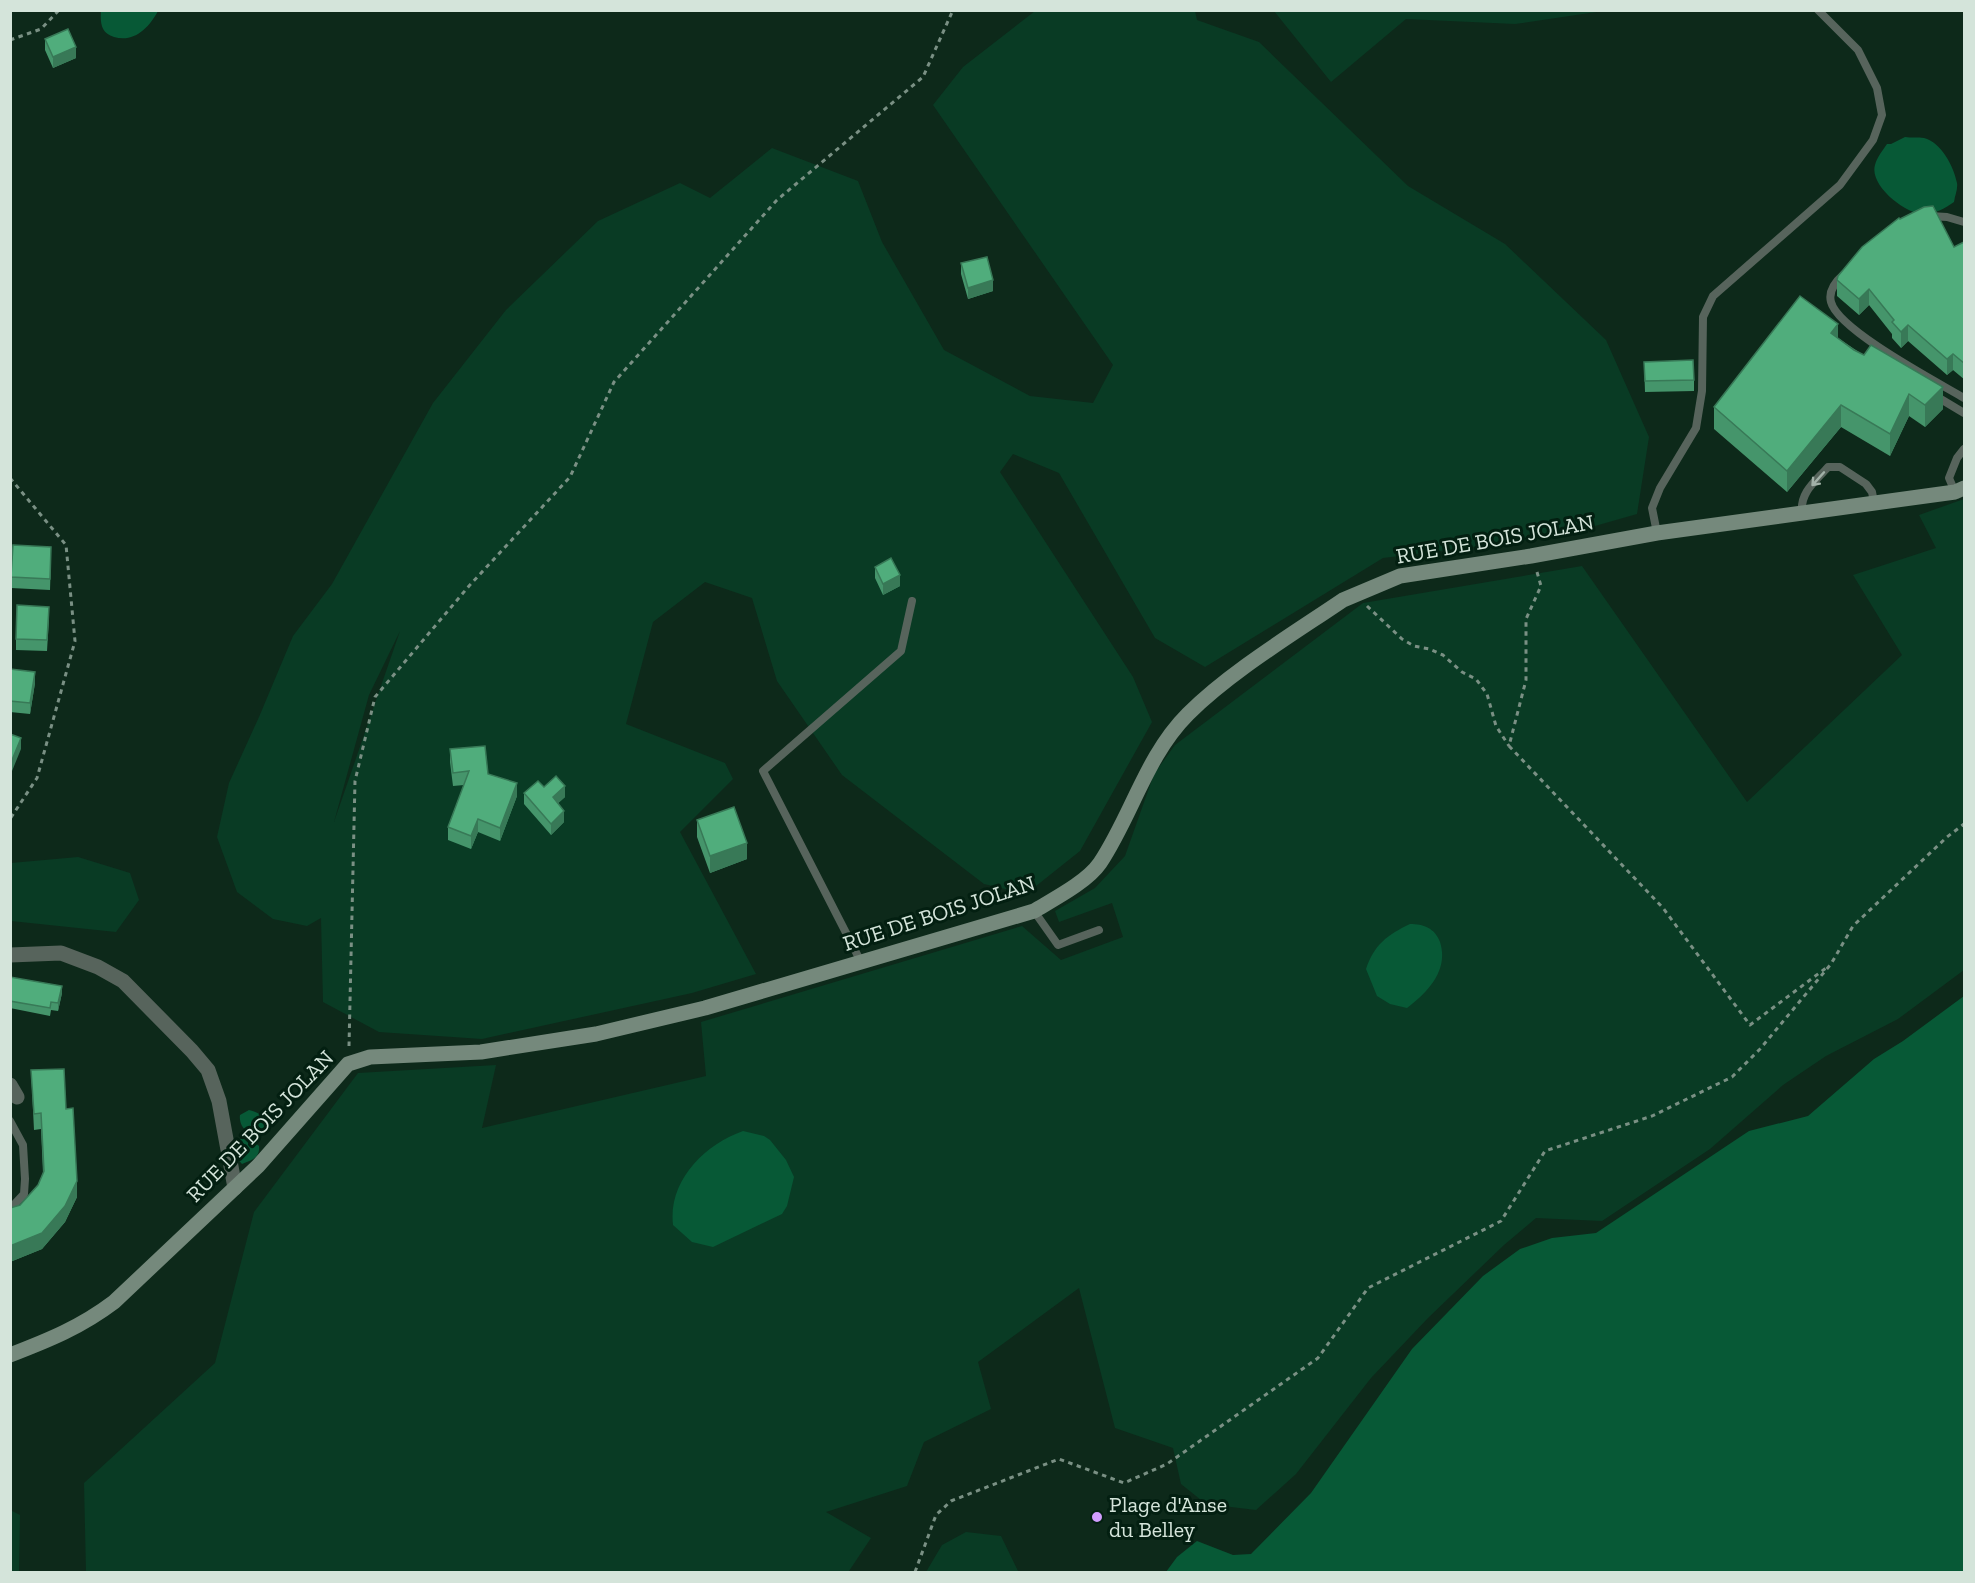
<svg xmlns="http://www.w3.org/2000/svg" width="1975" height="1583" font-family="'Zilla Slab',serif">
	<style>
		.green { fill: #093b24; fill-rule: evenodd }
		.water { fill: #075936 }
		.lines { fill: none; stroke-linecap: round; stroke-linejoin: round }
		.path { stroke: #7a9084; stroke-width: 3; stroke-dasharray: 4.5 4.5; stroke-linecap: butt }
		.lane { stroke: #57645c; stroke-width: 8 }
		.street { stroke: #57645c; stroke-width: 15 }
		.secondary { stroke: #75897c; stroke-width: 15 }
		.wall { fill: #45956b }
		.shaded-wall { fill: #387957 }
		.building { fill: #50ad7c; stroke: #387957; stroke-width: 1.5 }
		.oneway { stroke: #a2b1a8 }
		.poi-dot { fill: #d19dfe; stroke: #031f11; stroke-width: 2 }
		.labels { text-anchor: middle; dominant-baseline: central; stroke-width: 6; stroke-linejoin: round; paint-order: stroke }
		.street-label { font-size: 22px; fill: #d4e4da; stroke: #031f11 }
		.poi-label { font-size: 22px; fill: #d4e4da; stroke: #031f11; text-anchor: start }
	</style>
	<rect width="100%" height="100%" fill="#0d291a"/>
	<path class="green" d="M1035 11H1195L1197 20 1259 42 1408 186 1505 244 1606 340 1649 437 1637 514 1560 536 1383 558 1205 667 1155 638 1059 473 1013 454 1000 472 1133 677 1152 722 1080 851 1026 894 984 884 842 775 777 681 752 598 705 582 653 622 626 724 725 763 733 779 680 832 756 974 692 993 482 1039 379 1032 323 1002 321 918 307 926 273 919 237 892 217 837 229 783 259 717 293 636 332 584 433 403 506 310 598 221 680 183 710 198 772 148 858 181 882 242 944 350 1030 396 1093 403 1113 365 933 105 963 67ZM400 631 334 822 369 695Z
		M1274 11H1603L1515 24 1406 19 1331 82Z
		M1964 499V970L1898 1019 1826 1056 1783 1085 1710 1149 1602 1221 1536 1218 1504 1245 1428 1318 1371 1378 1296 1474 1256 1510 1206 1504 1181 1484 1173 1448 1115 1428 1079 1288 978 1362 991 1409 924 1442 907 1486 826 1512 871 1538 849 1571 829 1572H86L84 1483 215 1363 254 1212 358 1073 496 1065 482 1128 706 1076 701 1022 1022 926 1061 960 1123 937 1112 903 1059 922 1055 911 1095 888 1125 856 1154 774 1175 745 1363 603 1582 566 1747 802 1902 655 1853 575 1936 548 1919 515Z
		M78 857 130 873 139 900 116 932 11 921V863Z
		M10 1510 20 1515 19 1572H11Z
		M966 1532 1001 1536 1018 1571 926 1572 942 1545Z"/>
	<path class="water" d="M101 10H158V11C149 28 134 43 114 37 101 33 100 23 101 10Z
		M1905 137C1911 138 1918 137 1924 138 1941 142 1954 167 1957 183 1958 189 1955 195 1954 202 1945 208 1936 214 1924 214 1905 214 1869 185 1875 165 1877 157 1883 150 1887 144H1891Z
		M1410 924C1423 924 1435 928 1440 942 1449 970 1428 992 1407 1008L1390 1004 1377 996 1366 969C1374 945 1387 935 1410 924Z
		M1964 996V1572H1166L1177 1557 1197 1541 1233 1555 1251 1554 1311 1493 1412 1349 1483 1276 1520 1249 1552 1238 1596 1233 1749 1131 1808 1116 1874 1059 1903 1041Z
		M249 1110C261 1113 271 1119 262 1132H248C242 1129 239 1121 240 1115Z
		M743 1131 764 1136 770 1140 786 1160 794 1177 787 1206 782 1214 713 1247 692 1242 673 1225C668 1181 704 1145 743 1131Z
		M249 1138 259 1146C260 1158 252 1160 242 1164L230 1150 240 1139Z"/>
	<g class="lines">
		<path class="path" d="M10 40 41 29 59 10
			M10 478 66 545 75 641 37 778 10 819
			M1537 572 1541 586 1526 619V680L1509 746 1663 908 1750 1025 1826 968
			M1367 606 1402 639 1414 646 1429 649 1443 655 1462 672 1476 679 1487 694 1496 726 1509 746
			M349 1046 355 781 375 697 469 586 570 477 614 382 777 200 923 77 953 10
			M915 1572 936 1515 951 1501 1059 1459 1124 1483 1167 1464 1318 1358 1368 1288 1501 1221 1545 1151 1652 1116 1732 1077 1760 1049 1831 964 1853 926 1947 837 1964 824"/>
		<path class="lane" d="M1930 216 1947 217 1964 222
			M1844 274C1836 281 1828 291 1831 302 1838 330 1937 382 1964 398
			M1934 395 1964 413
			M1955 492 1949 478 1957 458 1964 449
			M1802 512C1800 492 1816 481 1828 467H1840L1866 484 1872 492 1874 502
			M1657 533 1652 508 1660 488 1696 428 1702 391 1703 317 1713 296 1840 185 1873 140 1882 115 1877 88 1858 50 1818 10
			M1034 911 1058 945 1099 930
			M861 962 763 771 901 651 912 601
			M10 1121 23 1145 25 1179 24 1194 10 1209"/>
		<path class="street" d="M10 955 61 953 98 967 123 981 192 1051 208 1070 219 1101 235 1188
			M10 1085 17 1097"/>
		<path class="secondary" d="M10 1355C49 1340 81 1327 114 1302L258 1166 348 1064 370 1057 481 1052 596 1034 705 1008 1034 911C1054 899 1087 882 1100 863 1132 815 1146 756 1188 714 1230 672 1293 634 1343 600L1400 576 1531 556 1657 533 1955 492 1964 488"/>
	</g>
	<path class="wall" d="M45 39 76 58 53 68 45 50Z
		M1900 219 1954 247 1965 243V380L1953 370 1947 375 1908 341 1901 348 1892 338V334L1869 305 1859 315 1837 296V280Z
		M961 263 993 291 968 299 961 274Z
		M1838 338 1943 409 1925 427 1909 416 1890 456 1841 427 1787 492 1714 429V407Z
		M1644 362 1694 380V391L1645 392Z
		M51 558 50 590 11 588V577Z
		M875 567 900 586 883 595 875 578Z
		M49 618 47 651 16 650V639Z
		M10 669 35 683 30 714 10 712Z
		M450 749 488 774 517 796 500 841 478 832 471 849 448 840V827L464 785 453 786 450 762Z
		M544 787 565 797 558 803 564 822 551 835 524 804V793Z
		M697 820 747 859 710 873 697 837Z
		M10 977 62 993 58 1011 51 1010 50 1016 10 1008Z
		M31 1070 66 1109 77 1197 65 1222 42 1249 10 1262V1208L20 1205 38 1185 43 1173 41 1129 34 1130Z"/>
	<path class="shaded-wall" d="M76 47V58L53 68V57Z
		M993 280V291L968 299V288Z
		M1869 289V305L1859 315V299Z
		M1838 324V346L1831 333Z
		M1908 325V341L1901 348V332Z
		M1953 354V370L1947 375V359Z
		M1943 387V409L1925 427V405Z
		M1909 394V416L1890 456V434Z
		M1841 405V427L1787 492V471Z
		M900 575V586L883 595V584Z
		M35 672V683L30 714V703Z
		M21 738V749L10 776V765Z
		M517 783V796L500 841V828Z
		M565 786V797L553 808V797Z
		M564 811V822L551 835V824Z
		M478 819V832L471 849V836Z
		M747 843V859L710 873V856Z
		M62 986V993L58 1011V1003Z
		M77 1181V1197L65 1222 42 1249 10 1262V1246Z"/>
	<path class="building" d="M68 29 76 47 53 57 45 39Z
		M1933 206 1954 247 1964 242 1965 243V364L1953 354 1947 359 1908 325 1901 332 1892 322 1894 320 1869 289 1859 299 1837 280 1838 276 1862 247 1899 218 1900 219 1924 207Z
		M987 257 993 280 968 288 961 263Z
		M1800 296 1838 324 1831 333 1854 350 1864 355 1871 345 1943 387 1925 405 1909 394 1890 434 1841 405 1787 471 1714 407Z
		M1693 360 1694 380 1645 381 1644 362Z
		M13 545 51 547 50 579 11 577Z
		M891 558 900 575 883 584 875 567Z
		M17 605 49 607 47 640 16 639Z
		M10 669 35 672 30 703 10 701Z
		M10 734 21 738 10 765Z
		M485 746 488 774 517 783 500 828 478 819 471 836 448 827 469 771 453 773 450 749Z
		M556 776 565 786 553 797 564 811 551 824 524 793 538 781 544 787Z
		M734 807 747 843 710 856 697 820Z
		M10 977 62 986 58 1003 51 1002 50 1008 10 1001Z
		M64 1069 66 1109 73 1108 77 1181 65 1206 42 1233 10 1246V1208L20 1205 38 1185 44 1171 41 1113 34 1114 31 1070Z"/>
	<defs><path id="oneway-shaft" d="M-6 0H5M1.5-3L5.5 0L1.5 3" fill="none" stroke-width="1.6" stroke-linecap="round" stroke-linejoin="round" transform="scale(1.5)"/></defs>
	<use class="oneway" href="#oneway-shaft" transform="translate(1818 479) rotate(132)"/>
	<circle class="poi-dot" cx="1097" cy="1517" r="6"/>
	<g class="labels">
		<g class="street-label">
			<text transform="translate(1495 539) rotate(-10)">RUE DE BOIS JOLAN</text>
			<text transform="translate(939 913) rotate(-18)">RUE DE BOIS JOLAN</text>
			<text transform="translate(260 1126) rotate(-46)">RUE DE BOIS JOLAN</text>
		</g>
		<g class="poi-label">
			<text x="1109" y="1504">Plage d'Anse<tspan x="1109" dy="25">du Belley</tspan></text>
		</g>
	</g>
	<rect width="1975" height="1583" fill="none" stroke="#d4e4da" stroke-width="24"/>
</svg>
